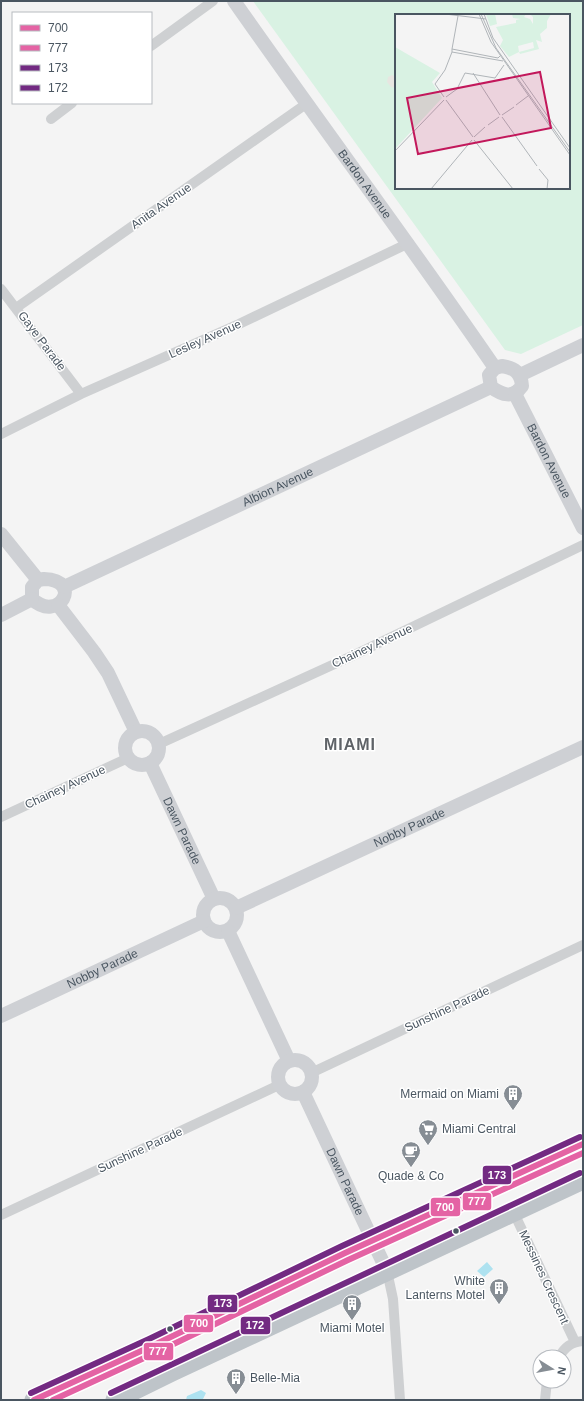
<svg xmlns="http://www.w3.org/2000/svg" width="584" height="1401" font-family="Helvetica,sans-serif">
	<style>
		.green { fill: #d9f2e3; fill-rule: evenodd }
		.sand { fill: #e7e6e1 }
		.water { fill: #aee2f0 }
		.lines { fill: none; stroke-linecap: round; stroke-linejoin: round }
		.street { stroke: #ced0d2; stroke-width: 10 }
		.secondary { stroke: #ced0d4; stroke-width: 14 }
		.highway { stroke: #bec4c9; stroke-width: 19 }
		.bus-1-casing { stroke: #fff; stroke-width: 9 }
		.bus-2-casing { stroke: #fff; stroke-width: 9 }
		.bus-3-casing { stroke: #fff; stroke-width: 9 }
		.bus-4-casing { stroke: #fff; stroke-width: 9 }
		.bus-1 { stroke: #e463a4; stroke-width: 6 }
		.bus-2 { stroke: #e463a4; stroke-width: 6 }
		.bus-3 { stroke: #732a82; stroke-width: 6 }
		.bus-4 { stroke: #732a82; stroke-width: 6 }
		.bus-dot { fill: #4a5661; stroke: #fff; stroke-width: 1.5 }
		.labels { text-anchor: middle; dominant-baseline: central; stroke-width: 3; stroke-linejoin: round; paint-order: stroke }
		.street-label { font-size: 12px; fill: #4a5661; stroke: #fff }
		.poi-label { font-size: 12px; fill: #4a5661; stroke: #fff; text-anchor: end }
		.district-label { font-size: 16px; font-weight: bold; letter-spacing: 1px; fill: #5f6368; stroke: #fff }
		.inset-road { fill: none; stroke: #b0b5b9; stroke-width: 1 }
		.view { fill: #c2185b; fill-opacity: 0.15; stroke: #c2185b; stroke-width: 2 }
		.inset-edge { fill: none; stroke: #4a5661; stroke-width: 2 }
		.line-badge { stroke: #fff; stroke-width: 1.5 }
		.badge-label { font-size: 11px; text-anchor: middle; font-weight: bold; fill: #fff }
	</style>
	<rect width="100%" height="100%" fill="#f4f4f4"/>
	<path class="green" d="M253 1H583V325L521 354 505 350ZM396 15H569V188H396Z"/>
	<path class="sand" d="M392 75 396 77V88L391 87 387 82 388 77Z"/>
	<path class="water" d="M487 1262 493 1269 484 1277 477 1271Z
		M201 1390 206 1393 203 1399 186 1400 187 1396Z"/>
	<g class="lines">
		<path class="street" d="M151 46 213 1
			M51 119 72 103
			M1 289 81 394
			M16 308 306 104
			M1 434 81 394 239 324 409 243
			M159 744 352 656 583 545
			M1 817 128 758
			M311 1073 583 945
			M514 1213 575 1342
			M1 1215 279 1085
			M387 1271 393 1299 400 1400
			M559 1357C565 1347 571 1342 583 1341
			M545 1400 547 1381"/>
		<g class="secondary">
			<path id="s1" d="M234 1C320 124 410 244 495 368"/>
			<path d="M502 366C515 368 521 373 522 386 513 399 502 395 491 387L489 375 495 368Z"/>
			<path d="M520 375 583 345"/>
			<path id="s2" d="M515 394 583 528"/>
			<path d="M1 534 38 580"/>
			<path d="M44 579C84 580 59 624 32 599V587L38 580Z"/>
			<path id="s3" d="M64 587 491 387"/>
			<path d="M58 605 94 652 108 673 136 732"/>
			<path d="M1 615 32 599"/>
			<circle cx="142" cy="748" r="17"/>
			<path id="s4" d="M150 763 214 899"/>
			<circle cx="220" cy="915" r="17"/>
			<path id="s5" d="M236 908 583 747"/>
			<path d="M228 931 289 1061"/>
			<path id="s6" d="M1 1016 204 921"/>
			<circle cx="295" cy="1077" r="17"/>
			<path id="s7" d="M303 1092 387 1271"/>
		</g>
		<path class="highway" d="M34 1400 152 1346 345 1253 583 1144
			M115 1400 172 1372 583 1180"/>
		<g class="bus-1-casing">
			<path id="bus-1" d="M34 1400 152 1346 345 1253 583 1144"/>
		</g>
		<g class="bus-2-casing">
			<path id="bus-2" d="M53 1400 155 1353 348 1260 583 1153"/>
		</g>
		<g class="bus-3-casing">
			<path id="bus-3" d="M31 1393 149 1339 342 1246 580 1137"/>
		</g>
		<g class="bus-4-casing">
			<path id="bus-4" d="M111 1393 580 1173"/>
		</g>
		<use href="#bus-1" class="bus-1"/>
		<use href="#bus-2" class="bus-2"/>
		<use href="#bus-3" class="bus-3"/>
		<use href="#bus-4" class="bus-4"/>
	</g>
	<defs>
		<g id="building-pin" transform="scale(1)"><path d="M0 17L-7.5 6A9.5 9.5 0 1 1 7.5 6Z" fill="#868d94" stroke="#fff"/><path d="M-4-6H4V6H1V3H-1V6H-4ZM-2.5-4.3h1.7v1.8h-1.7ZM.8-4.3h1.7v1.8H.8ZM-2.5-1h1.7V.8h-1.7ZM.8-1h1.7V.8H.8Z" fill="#fff"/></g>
		<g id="supermarket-pin" transform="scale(1)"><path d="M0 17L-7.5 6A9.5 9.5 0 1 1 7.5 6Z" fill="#868d94" stroke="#fff"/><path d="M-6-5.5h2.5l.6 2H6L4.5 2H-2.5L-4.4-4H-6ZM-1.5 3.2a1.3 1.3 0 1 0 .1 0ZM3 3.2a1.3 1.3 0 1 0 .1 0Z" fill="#fff"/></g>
		<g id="cafe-pin" transform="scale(1)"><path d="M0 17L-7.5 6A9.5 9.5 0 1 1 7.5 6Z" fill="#868d94" stroke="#fff"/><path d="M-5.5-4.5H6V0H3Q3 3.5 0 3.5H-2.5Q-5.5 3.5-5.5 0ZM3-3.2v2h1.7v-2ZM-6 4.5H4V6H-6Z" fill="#fff"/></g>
	</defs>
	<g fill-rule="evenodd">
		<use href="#building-pin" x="513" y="1094"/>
		<use href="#supermarket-pin" x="428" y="1129"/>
		<use href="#cafe-pin" x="411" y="1151"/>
		<use href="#building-pin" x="499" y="1288"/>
		<use href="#building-pin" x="352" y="1304"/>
		<use href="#building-pin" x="236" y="1378"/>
	</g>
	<g class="bus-dot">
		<circle cx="456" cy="1231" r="3.5"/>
		<circle cx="170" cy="1329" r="3.5"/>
	</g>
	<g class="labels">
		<g class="street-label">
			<text stroke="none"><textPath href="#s1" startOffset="225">Bardon Avenue</textPath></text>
			<text transform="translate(161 206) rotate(-35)">Anita Avenue</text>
			<text transform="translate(205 339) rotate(-24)">Lesley Avenue</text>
			<text transform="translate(42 341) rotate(53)">Gaye Parade</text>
			<text stroke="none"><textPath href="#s2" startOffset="75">Bardon Avenue</textPath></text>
			<text stroke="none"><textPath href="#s3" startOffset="236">Albion Avenue</textPath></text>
			<text transform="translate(372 646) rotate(-25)">Chainey Avenue</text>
			<text transform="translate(65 787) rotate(-25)">Chainey Avenue</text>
			<text stroke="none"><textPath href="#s5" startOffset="191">Nobby Parade</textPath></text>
			<text stroke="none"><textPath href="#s4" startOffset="75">Dawn Parade</textPath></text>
			<text stroke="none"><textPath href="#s6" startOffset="112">Nobby Parade</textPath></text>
			<text transform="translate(447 1009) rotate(-25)">Sunshine Parade</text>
			<text transform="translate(140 1150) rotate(-25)">Sunshine Parade</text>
			<text stroke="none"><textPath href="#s7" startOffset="99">Dawn Parade</textPath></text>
			<text transform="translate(544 1277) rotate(65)">Messines Crescent</text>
		</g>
		<g class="poi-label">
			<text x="499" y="1094">Mermaid on Miami</text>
			<text x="442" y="1129" text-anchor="start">Miami Central</text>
			<text x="411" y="1176" text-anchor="middle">Quade &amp; Co</text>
			<text x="485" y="1281">White<tspan x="485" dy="14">Lanterns Motel</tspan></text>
			<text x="352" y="1328" text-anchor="middle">Miami Motel</text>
			<text x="250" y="1378" text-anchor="start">Belle-Mia</text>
		</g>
		<g class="district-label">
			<text x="350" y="744">MIAMI</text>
		</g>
	</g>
	<g transform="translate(395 14)">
		<rect width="175" height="175" fill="#f4f4f4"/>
		<path d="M91 0H100L102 10 95 12ZM117 0H131L129 3 135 5 138 10V3L135 0H156L152 7V14L145 20 147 28 141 26 144 35 125 40 124 38 114 43 105 32 108 26 101 13 121 9V6L126 5 118 4ZM138 28 139 34 124 38 123 32ZM0 33 45 59 37 68 47 84 0 135Z" fill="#d9f2e3" fill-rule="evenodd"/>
		<path class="inset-road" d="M50 0 91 5M84 0 96 28 175 141M86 0 101 34 175 138M89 0 98 24 175 134M57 35 63 2M57 38V35L103 44 105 42M57 38 108 47M78 59 105 101M49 83 40 70 50 56 57 38M51 83 62 75 70 59 100 64 109 51M51 86 78 123M121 91 133 82M107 101 119 93M107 103 142 152M93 111 104 103M79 123 90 113M79 126 118 175M0 137 49 86M144 155 153 166 152 175M36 175 77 126"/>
		<path class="view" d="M145 58 156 114 23 140 12 84Z"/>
		<rect width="175" height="175" class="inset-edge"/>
	</g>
	<g class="line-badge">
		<rect x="482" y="1165" width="30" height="20" rx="4" fill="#732a82"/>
		<rect x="462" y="1192" width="30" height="19" rx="4" fill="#e463a4"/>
		<rect x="430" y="1197" width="31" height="20" rx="4" fill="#e463a4"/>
		<rect x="207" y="1294" width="31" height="19" rx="4" fill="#732a82"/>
		<rect x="183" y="1314" width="31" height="19" rx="4" fill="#e463a4"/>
		<rect x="240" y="1316" width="31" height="19" rx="4" fill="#732a82"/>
		<rect x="143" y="1342" width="31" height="19" rx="4" fill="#e463a4"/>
	</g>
	<g class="badge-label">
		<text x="497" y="1179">173</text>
		<text x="477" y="1205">777</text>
		<text x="445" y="1211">700</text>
		<text x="223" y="1307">173</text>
		<text x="199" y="1327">700</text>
		<text x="255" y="1329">172</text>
		<text x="158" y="1355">777</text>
	</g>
	<rect width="584" height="1401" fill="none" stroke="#4a5661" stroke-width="4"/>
	<rect x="12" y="12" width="140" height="92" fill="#ffffff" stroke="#b7bbc0"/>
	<rect x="20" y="25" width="20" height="6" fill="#e463a4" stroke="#b7bbc0"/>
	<text x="48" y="32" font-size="12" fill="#4a5661">700</text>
	<rect x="20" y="45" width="20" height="6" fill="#e463a4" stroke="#b7bbc0"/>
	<text x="48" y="52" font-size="12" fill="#4a5661">777</text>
	<rect x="20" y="65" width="20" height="6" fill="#732a82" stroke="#b7bbc0"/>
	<text x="48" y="72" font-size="12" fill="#4a5661">173</text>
	<rect x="20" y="85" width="20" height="6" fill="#732a82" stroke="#b7bbc0"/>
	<text x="48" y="92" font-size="12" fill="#4a5661">172</text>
	<g transform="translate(552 1369) rotate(101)"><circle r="19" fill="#ffffff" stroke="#b7bbc0"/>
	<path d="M0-3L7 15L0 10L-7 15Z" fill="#868d94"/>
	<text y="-6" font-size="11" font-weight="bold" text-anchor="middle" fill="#4a5661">N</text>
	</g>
</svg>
